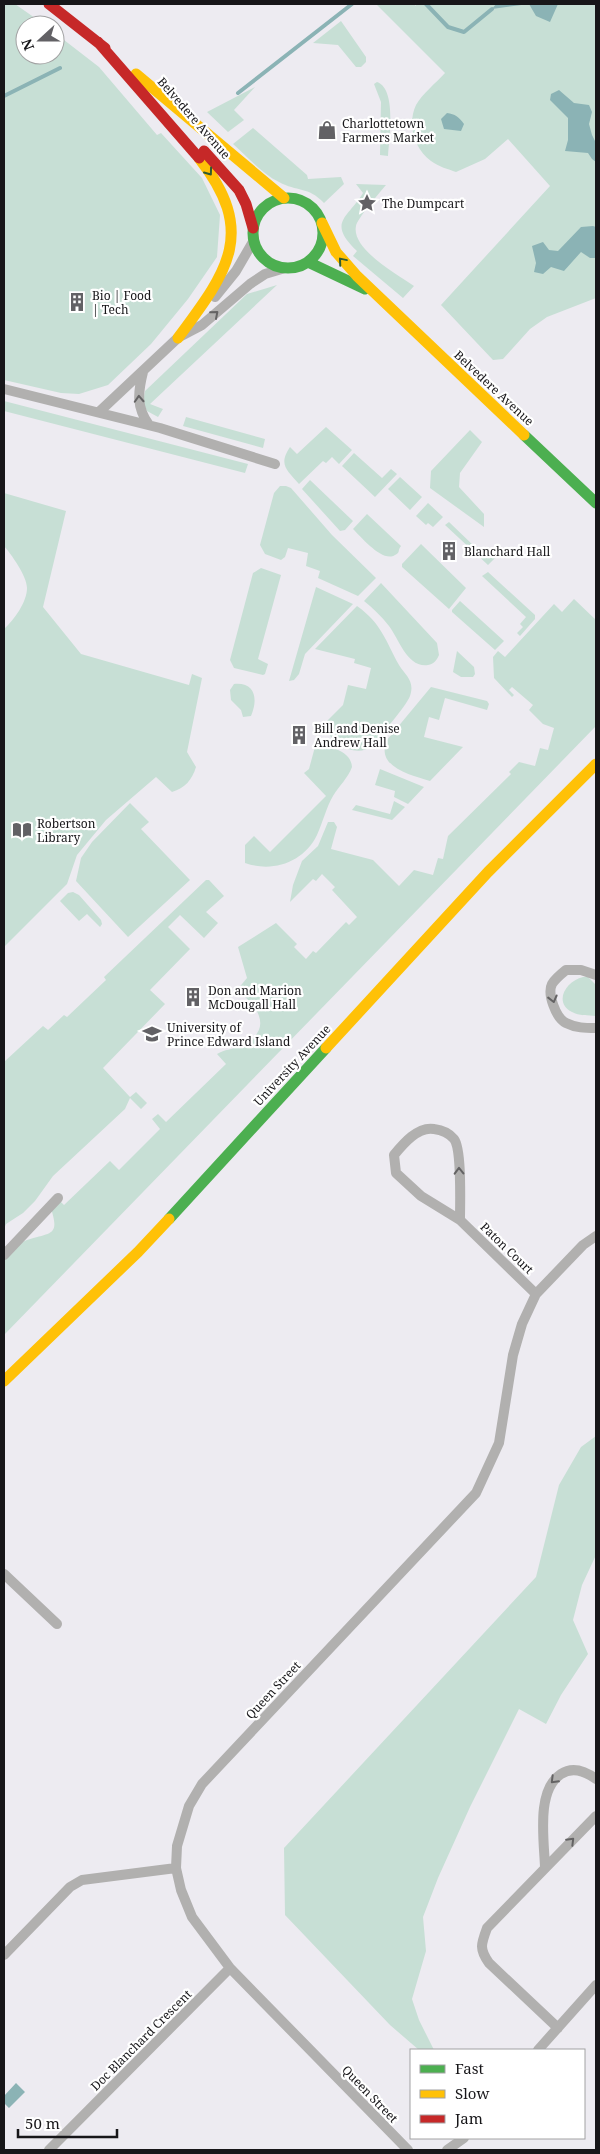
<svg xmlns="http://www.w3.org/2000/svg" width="600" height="2154" font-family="'Noto Serif',serif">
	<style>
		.green { fill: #c7dfd5 }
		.water { fill: #8bb3b5 }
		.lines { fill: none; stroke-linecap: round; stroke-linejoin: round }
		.stream { stroke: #8bb3b5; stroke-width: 4 }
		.street { stroke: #b1b0af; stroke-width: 10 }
		.fast { stroke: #4caf50; stroke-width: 11 }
		.slow { stroke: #ffc107; stroke-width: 11 }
		.jam { stroke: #c62828; stroke-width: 11 }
		.oneway { stroke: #2f5b32 }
		.oneway2 { stroke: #646364 }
		.labels { text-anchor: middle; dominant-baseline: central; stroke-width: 4.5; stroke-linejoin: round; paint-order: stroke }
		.street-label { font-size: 12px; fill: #171619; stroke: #fff }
		.poi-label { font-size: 12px; fill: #171619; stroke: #fff; text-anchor: start }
	</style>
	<rect width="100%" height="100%" fill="#edebf1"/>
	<path class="green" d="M4 4H15L45 25H25V55H55V33L99 67 157 135 161 133 202 178 220 215 217 257 188 299 151 344 108 385 79 394 61 393 4 380Z
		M376 4H415V6L417 4H596V298L547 317 530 329 503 359 493 360 441 305 550 186 508 139 485 159 456 172C448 169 439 167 431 161 414 149 407 124 416 105 422 94 436 83 445 73Z
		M341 21 366 57V62L361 67H356L338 45 313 43Z
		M377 82C397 89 389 139 388 156L380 155 381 102 374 84Z
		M255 87 234 110 244 120 228 132 207 112Z
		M253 128 307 175 308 179 341 177 344 184 324 203C308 186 297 192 279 182 262 174 247 156 233 144Z
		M356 184 386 185C380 192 357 219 356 226 351 249 398 275 414 286L403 298 353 256 357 251C327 222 347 219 363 193Z
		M277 285 150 404 163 409 158 417 147 411 143 402 145 391 247 294Z
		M4 401 248 464 245 473 4 411Z
		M186 417 265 439 263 448 183 426Z
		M326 427 352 450 339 464 332 457 326 463 323 461 299 484C287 470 278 465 290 447L297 454Z
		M470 430 482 442 460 473 459 487 484 514V527L430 488 431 471Z
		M354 453 382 478 391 469 397 474 375 497 342 466Z
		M400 477 422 497 410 510 388 489Z
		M310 480 353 521 345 530 340 531 302 489Z
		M280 486H286L291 488 332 535 376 578 358 596 318 578 320 571 306 566 308 553 288 548 285 557 281 560 265 554 260 545 274 493Z
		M4 493 66 511 43 607 81 654 189 685 192 674 202 678 187 752 196 767C192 780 185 788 172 792L156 777 106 820 77 855 67 884 4 947V629C14 620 27 602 27 588 27 576 11 554 4 546Z
		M428 503 443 517 433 527 428 523 426 525 416 516Z
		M367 514 401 546C397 551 401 552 395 555 383 563 362 538 353 529Z
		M449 522 475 547 492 552 497 556 488 565 445 525Z
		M421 544 466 588 449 609 402 567V564Z
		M261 568 281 575 258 659 268 664 265 674 263 675 234 668 230 660 253 573Z
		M488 572 535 615V619L520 636 517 633 523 627 520 624 526 617 482 576Z
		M381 583 437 643 439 655C437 660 434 664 428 665 407 668 399 639 389 626 381 616 373 608 364 601Z
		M316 587 353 604 305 654 299 674 294 680 289 681Z
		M574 599 596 620V726L4 1335V1255C11 1250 19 1243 27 1240 53 1232 60 1236 50 1205L57 1198 64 1205 110 1161 119 1170 160 1129 152 1119 158 1114 166 1122 226 1064 217 1054C225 1049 232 1050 239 1046 275 1031 259 1007 237 990L247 978 238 947 276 923 297 944 294 947 306 959 313 951 316 953 346 922 349 925 357 917 332 890 335 887 322 874 316 881 313 879 290 902 293 885 302 861 318 846 328 822H334L337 827 331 849 373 860 399 886 414 870 433 875 438 858 443 859 448 836 511 774 509 772 519 762 535 766 540 748 548 750 554 728 543 724 529 710 533 705 512 687 509 690 514 695 512 697 494 678 493 657 498 651 505 657 554 604 562 612Z
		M460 601 504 641 495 650 452 612V610Z
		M357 606C382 624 385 640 399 665 406 676 415 681 410 696 405 708 382 733 373 745 354 761 334 740 321 727L343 705 348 685 366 689 371 668 354 663 355 659 315 649Z
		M457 651 474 667 475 674 473 677H461L453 672Z
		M234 684C256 682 258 700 251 716L243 717 241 710 231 700 230 690Z
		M431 687 487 701 489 704 487 710 445 698 439 720 429 717 424 737 463 747 430 781C411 775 375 767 387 740Z
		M316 743C329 747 351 750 352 767 348 778 339 786 333 796 326 808 323 822 317 835 304 862 273 873 245 863V845L254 836 270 852 326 796 304 773 309 769Z
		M380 769 424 787 408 804 394 797 395 791 375 785Z
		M394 801 405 807 392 820 352 810 356 805 390 814Z
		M130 803 149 822 141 829 190 880 128 937 76 881 81 858 92 842Z
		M206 880H209L224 896 206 912 218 923 204 938 180 915 168 927 190 949 150 990 165 1004 103 1068 130 1097 136 1092 147 1103 141 1109 130 1098 125 1109 53 1176 35 1201 23 1213 6 1224 4 1229V1062L43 1026 48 1030 64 1015 67 1017 106 980 104 977Z
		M73 892 79 895 101 920 102 924 100 927 87 914 79 921 60 901 68 893Z
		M583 977H588L596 985V1016C588 1015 579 1016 572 1012 553 1002 566 981 583 977Z
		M596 1436V1555L582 1585 573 1620 588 1654 561 1695 546 1724 519 1709 470 1807 438 1878 423 1917 426 1951 412 1999 419 2020 434 2050H419L390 2025 285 1915 284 1848 536 1577 559 1485 581 1447Z"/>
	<path class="water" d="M496 4H558L550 22 536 16 529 4 492 9Z
		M559 90 574 103 589 105 592 112 589 124 592 135 596 143V162L592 159 588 153 565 151 568 140V118L550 100 551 94Z
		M447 113C455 114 459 117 464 124L461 131 444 129 441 119Z
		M593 226 596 227V258H590L581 252 564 271 551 267 543 274 534 272 536 263 532 246 543 242 549 250 558 251 581 227Z
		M16 2083 25 2092 9 2108 4 2103V2096Z"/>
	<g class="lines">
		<path class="stream" d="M426 4 448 27 464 32 492 9
			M238 93 352 4
			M4 96 60 68"/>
		<path class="street" d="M215 297 236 271 254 240
			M181 336 202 325 250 284 265 274 285 268
			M143 372C138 392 136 407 149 425
			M4 389 160 428 275 464
			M99 412 182 334
			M596 975 581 970H566C561 974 555 979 552 984 547 994 556 1018 566 1023 576 1028 585 1028 596 1028
			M460 1220C460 1204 462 1149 454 1139 449 1133 442 1130 434 1129 418 1126 403 1144 394 1155L396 1173 421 1196 460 1220 536 1294
			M4 1255 58 1198
			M4 1574 57 1624
			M545 1867C544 1840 536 1790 561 1774 573 1766 585 1771 596 1779
			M4 1955 70 1887 82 1880 176 1868
			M558 2028 489 1963C479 1949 481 1944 487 1928L596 1816
			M538 2050 596 1985
			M49 2150 230 1968
			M408 2150 230 1968 192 1917 181 1890 176 1868 177 1846 189 1806 202 1784 476 1493 499 1443 513 1355 522 1324 536 1294 583 1245 596 1236
			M447 2150 464 2138"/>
		<path class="fast" d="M253 233a35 35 0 1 1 70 0a35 35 0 1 1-70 0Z
			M308 262 365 289
			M524 435 596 503
			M169 1219 326 1048"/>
		<path class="slow" d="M136 74 284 198
			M322 223 336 252 357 276 524 435
			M178 338C227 272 258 233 199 158
			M326 1048 488 872 596 764
			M4 1381 138 1252 169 1219"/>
		<path class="jam" d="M49 4 105 48
			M98 42 199 158
			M204 151 239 190 246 204 253 228"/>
	</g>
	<defs><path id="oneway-chevron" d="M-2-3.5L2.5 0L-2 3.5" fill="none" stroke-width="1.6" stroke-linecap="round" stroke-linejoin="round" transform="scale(1.25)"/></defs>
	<g class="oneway">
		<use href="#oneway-chevron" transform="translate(209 172) rotate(54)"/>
		<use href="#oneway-chevron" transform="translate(342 261) rotate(-130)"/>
	</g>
	<g class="oneway2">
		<use href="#oneway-chevron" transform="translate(215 314) rotate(-41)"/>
		<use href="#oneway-chevron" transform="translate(139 399) rotate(-93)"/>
		<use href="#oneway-chevron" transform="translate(553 999) rotate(76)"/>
		<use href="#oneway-chevron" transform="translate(459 1171) rotate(-91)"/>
		<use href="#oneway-chevron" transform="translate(554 1780) rotate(135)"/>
		<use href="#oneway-chevron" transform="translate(571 1841) rotate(-45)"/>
	</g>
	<defs>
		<g id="shop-bare" transform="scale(1.5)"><path d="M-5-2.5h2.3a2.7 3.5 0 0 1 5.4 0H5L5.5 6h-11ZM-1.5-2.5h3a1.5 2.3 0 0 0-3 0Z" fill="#626165" stroke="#fff" stroke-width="2.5" paint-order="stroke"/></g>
		<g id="sight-bare" transform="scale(1.5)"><path d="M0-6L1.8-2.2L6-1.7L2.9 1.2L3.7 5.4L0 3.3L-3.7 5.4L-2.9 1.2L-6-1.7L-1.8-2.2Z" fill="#626165" stroke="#fff" stroke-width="2.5" paint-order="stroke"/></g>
		<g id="building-bare" transform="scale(1.5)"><path d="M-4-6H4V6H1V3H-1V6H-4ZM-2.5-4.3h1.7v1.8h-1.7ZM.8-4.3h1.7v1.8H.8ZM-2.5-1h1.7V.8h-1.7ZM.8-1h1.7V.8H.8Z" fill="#626165" stroke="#fff" stroke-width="2.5" paint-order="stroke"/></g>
		<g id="library-bare" transform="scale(1.5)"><path d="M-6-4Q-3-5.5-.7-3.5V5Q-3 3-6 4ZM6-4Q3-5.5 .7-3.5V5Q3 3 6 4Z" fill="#626165" stroke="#fff" stroke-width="2.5" paint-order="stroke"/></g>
		<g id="university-bare" transform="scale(1.5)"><path d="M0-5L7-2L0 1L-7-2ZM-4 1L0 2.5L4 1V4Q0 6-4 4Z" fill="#626165" stroke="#fff" stroke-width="2.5" paint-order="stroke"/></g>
	</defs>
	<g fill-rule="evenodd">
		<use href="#shop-bare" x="327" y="130"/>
		<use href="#sight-bare" x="367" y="203"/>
		<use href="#building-bare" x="77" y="302"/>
		<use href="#building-bare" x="449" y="551"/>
		<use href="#building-bare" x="299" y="735"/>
		<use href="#library-bare" x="22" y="830"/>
		<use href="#building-bare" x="193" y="997"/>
		<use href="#university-bare" x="152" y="1034"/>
	</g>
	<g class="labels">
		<g class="street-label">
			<text transform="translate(194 118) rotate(49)">Belvedere Avenue</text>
			<text transform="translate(494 388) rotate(43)">Belvedere Avenue</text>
			<text transform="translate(292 1065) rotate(-47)">University Avenue</text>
			<text transform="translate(507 1248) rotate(44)">Paton Court</text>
			<text transform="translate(273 1690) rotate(-47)">Queen Street</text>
			<text transform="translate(141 2040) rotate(-45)">Doc Blanchard Crescent</text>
			<text transform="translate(370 2094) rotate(46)">Queen Street</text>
		</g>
		<g class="poi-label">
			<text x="342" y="123">Charlottetown<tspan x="342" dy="14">Farmers Market</tspan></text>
			<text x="382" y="203">The Dumpcart</text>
			<text x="92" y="295">Bio | Food<tspan x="92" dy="14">| Tech</tspan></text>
			<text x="464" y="551">Blanchard Hall</text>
			<text x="314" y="728">Bill and Denise<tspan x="314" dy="14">Andrew Hall</tspan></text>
			<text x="37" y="823">Robertson<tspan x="37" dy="14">Library</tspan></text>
			<text x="208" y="990">Don and Marion<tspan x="208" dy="14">McDougall Hall</tspan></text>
			<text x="167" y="1027">University of<tspan x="167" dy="14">Prince Edward Island</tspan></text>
		</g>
	</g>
	<rect width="600" height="2154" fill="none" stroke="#171619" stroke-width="10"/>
	<rect x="410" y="2049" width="175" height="90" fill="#ffffff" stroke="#a2a2a3"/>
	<rect x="420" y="2065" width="25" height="8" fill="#4caf50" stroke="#a2a2a3"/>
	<text x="455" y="2074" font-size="15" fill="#171619">Fast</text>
	<rect x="420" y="2090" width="25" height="8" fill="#ffc107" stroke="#a2a2a3"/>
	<text x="455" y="2099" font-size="15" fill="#171619">Slow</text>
	<rect x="420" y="2115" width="25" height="8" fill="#c62828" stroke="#a2a2a3"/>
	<text x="455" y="2124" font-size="15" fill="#171619">Jam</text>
	<g transform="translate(40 40) rotate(249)"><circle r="24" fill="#ffffff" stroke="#a2a2a3"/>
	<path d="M0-4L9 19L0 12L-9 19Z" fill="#626165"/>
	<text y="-8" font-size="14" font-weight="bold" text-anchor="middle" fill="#171619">N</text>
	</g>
	<path d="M18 2129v8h99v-8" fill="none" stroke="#171619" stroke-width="2.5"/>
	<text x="25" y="2129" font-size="15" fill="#171619" stroke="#ffffff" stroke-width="4" paint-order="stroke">50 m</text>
</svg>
